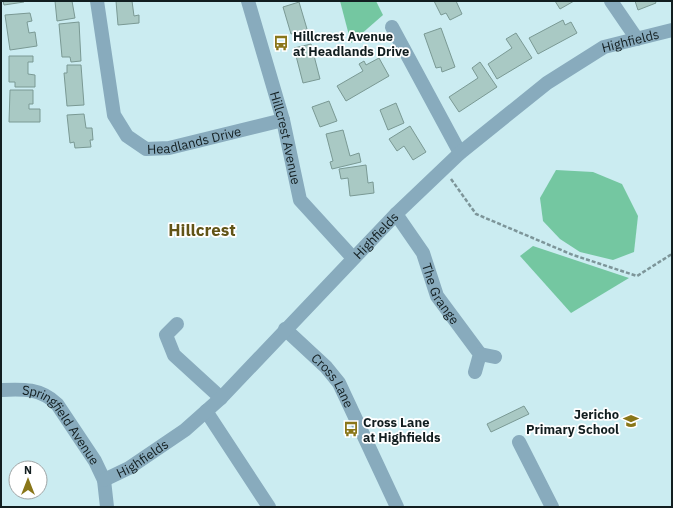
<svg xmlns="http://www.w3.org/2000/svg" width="673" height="508" font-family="'IBM Plex Sans',sans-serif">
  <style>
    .green { fill: #74c7a1 }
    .building { fill: #a9c9c4; stroke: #7a9994 }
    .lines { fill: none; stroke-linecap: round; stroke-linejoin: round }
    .path { stroke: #7d9599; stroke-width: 2.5; stroke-dasharray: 4 2; stroke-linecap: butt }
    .minor { stroke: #88abbd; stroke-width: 14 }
    .labels { text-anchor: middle; stroke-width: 3.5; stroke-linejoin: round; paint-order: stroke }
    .poi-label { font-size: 13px; font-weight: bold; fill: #121e20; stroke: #fff; text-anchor: start }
    .street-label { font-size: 13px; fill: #121e20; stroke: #fff }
    .district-label { font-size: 17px; font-weight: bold; fill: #615417; stroke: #fff }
  </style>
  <rect width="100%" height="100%" fill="#cbecf1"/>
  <g class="green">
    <polygon points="340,1 376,1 383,15 351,43"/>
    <polygon points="556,170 593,172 622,184 638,216 634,252 613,260 580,252 560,239 543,221 540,198"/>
    <polygon points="533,246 629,278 571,313 520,256"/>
  </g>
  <g class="building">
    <polygon points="3,1 24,1 24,2 4,5"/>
    <polygon points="55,1 72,1 75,18 57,21"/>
    <polygon points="116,1 132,1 134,16 139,15 139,23 118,25"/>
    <polygon points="434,1 456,1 462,14 450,20 446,13 441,15"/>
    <polygon points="555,1 574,1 560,9"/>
    <polygon points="635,1 655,1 656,3 638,10"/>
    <polygon points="299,2 307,29 291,34 283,7"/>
    <polygon points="30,13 32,21 27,22 29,33 35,32 37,46 10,50 5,15"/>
    <polygon points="563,20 565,25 571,22 577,33 538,54 529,38"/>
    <polygon points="79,22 81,61 71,62 70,57 62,57 59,24"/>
    <polygon points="441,28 455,67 442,72 441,67 436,68 424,34"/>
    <polygon points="516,33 532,58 497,79 488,64 512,48 506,39"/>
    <polygon points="311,44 320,79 303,83 294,48"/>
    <polygon points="9,56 33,56 33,62 28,62 28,74 35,75 35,87 15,87 15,82 9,82"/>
    <polygon points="379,58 389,76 346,101 337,86 363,71 359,64 364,61 366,65"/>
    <polygon points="480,62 497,87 459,112 449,97 478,78 472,68"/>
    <polygon points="67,65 81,65 84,105 67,106 64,73 67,73"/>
    <polygon points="10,90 33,90 33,104 29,104 29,109 40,109 40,122 9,122"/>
    <polygon points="329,101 337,121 320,127 312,107"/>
    <polygon points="396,103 404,123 388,130 380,110"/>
    <polygon points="84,114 86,128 92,128 93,140 90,140 91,147 75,148 74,142 70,143 67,115"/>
    <polygon points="410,126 426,152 413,160 404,146 397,151 389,139"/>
    <polygon points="343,130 350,156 359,153 361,162 332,169 330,162 333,161 326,134"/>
    <polygon points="366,165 368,183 373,182 374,193 350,196 348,178 341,179 339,169"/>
    <polygon points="524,406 529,414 491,432 487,424"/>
  </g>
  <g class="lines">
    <polyline class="path" points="451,179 476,214 573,255 637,276 672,254"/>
    <g class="minor">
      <path id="s1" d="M97 1 114 115 127 136 146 149 169 148 283 120"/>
      <path id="s2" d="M248 1 283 120 300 200 353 258"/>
      <polyline points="611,1 637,39"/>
      <polyline points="392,27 460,153"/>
      <path id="s3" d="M396 214 423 253 437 296 480 354 475 372"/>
      <polyline points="177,324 166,335 174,355 221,398"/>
      <path id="s4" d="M285 329 326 367 339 383 397 507"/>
      <polyline points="480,354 495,357"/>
      <path id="s5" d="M1 390C23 389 40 388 57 404L95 461 104 480 107 507"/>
      <polyline points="206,411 269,507"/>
      <polyline points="519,442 552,507"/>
      <path id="s6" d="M104 480 129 468 185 430 221 398 396 214 460 153 547 83 604 47 672 30"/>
    </g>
  </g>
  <defs>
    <g id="bus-bare" transform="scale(1.2)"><path d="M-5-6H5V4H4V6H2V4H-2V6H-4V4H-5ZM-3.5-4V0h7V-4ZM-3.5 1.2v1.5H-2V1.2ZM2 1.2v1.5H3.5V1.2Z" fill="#897619" stroke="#fff" stroke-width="2.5" paint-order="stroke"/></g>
    <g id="school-bare" transform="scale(1.2)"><path d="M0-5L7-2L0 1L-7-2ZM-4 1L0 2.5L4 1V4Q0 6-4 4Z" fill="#897619" stroke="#fff" stroke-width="2.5" paint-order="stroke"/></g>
  </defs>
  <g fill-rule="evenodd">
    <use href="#bus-bare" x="281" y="43"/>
    <use href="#school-bare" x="631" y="421"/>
    <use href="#bus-bare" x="351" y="429"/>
  </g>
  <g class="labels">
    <g class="poi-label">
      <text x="293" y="41">Hillcrest Avenue<tspan x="293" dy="15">at Headlands Drive</tspan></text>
      <text x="619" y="419" text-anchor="end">Jericho<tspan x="619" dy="15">Primary School</tspan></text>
      <text x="363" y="427">Cross Lane<tspan x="363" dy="15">at Highfields</tspan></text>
    </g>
    <g class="street-label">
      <text dy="5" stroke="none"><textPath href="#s6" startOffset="692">Highfields</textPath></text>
      <text dy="5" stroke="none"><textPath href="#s1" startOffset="212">Headlands Drive</textPath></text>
      <text dy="5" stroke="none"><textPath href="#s2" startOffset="142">Hillcrest Avenue</textPath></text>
      <text dy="5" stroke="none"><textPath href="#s6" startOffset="368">Highfields</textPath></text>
      <text dy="5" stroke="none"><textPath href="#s3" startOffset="92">The Grange</textPath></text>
      <text dy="5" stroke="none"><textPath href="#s4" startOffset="71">Cross Lane</textPath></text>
      <text dy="5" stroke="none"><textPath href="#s5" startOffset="76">Springfield Avenue</textPath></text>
      <text dy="5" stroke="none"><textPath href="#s6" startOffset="44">Highfields</textPath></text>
    </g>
    <g class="district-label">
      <text x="202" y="236">Hillcrest</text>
    </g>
  </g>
  <rect width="673" height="508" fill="none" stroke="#121e20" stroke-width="4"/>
  <g transform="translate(28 480)"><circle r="19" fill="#ffffff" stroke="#a0a5a6"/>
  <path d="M0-3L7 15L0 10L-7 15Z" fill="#897619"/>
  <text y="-6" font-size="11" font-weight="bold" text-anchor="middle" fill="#121e20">N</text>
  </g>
</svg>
